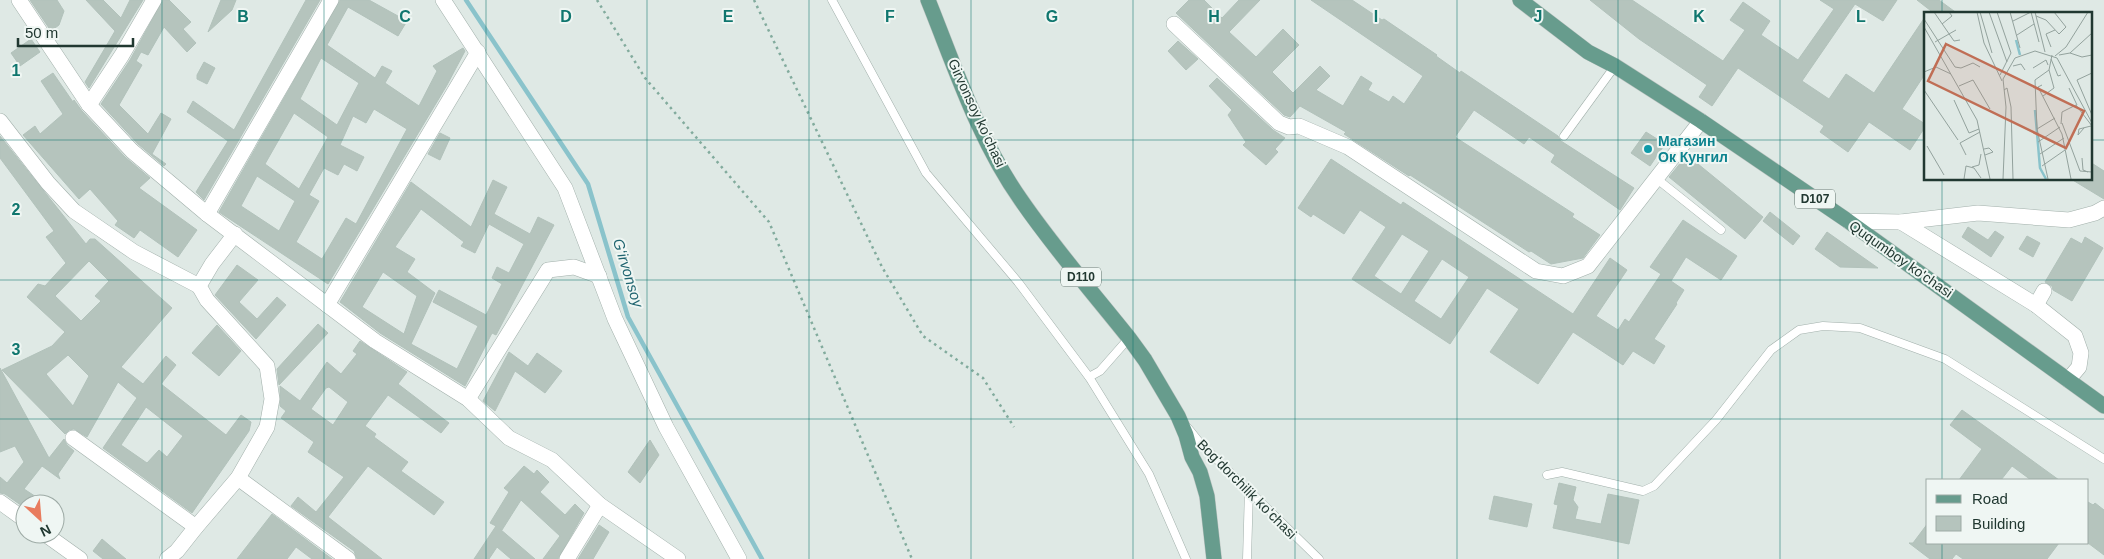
<svg xmlns="http://www.w3.org/2000/svg" width="2104" height="559" font-family="Helvetica,sans-serif">
  <style>
    .lines { fill: none; stroke-linecap: round; stroke-linejoin: round }
    .stream { stroke: #8ac3cb; stroke-width: 4.5 }
    .building { fill: #b5c4bd; stroke: #b2c2bb; fill-rule: evenodd }
    .service-casing { stroke: #a2b0ab; stroke-width: 9 }
    .minor-casing { stroke: #a2b0ab; stroke-width: 16 }
    .primary-casing { stroke: #bcc3c1; stroke-width: 16 }
    .path { stroke: #82ab9d; stroke-width: 2.5; stroke-dasharray: 2.5 4; stroke-linecap: butt }
    .service { stroke: #fff; stroke-width: 8 }
    .minor { stroke: #fff; stroke-width: 15 }
    .primary { stroke: #679c8d; stroke-width: 15 }
    .grid { fill: none; stroke: #0f766e; stroke-width: 1; stroke-opacity: 0.55 }
    .culture-dot { fill: #0f9aa8; stroke: #eff6f3; stroke-width: 2 }
    .labels { text-anchor: middle; stroke-width: 4; stroke-linejoin: round; paint-order: stroke }
    .shield { fill: #eff6f3; stroke: #5f716b; stroke-width: 1 }
    .shield-label { font-size: 12px; font-weight: bold; fill: #213831 }
    .street-label { font-size: 14px; fill: #213831; stroke: #eff6f3 }
    .culture-label { font-size: 14px; font-weight: bold; fill: #0d838f; stroke: #eff6f3; text-anchor: start }
    .water-label { font-size: 15px; font-style: italic; fill: #206570; stroke: #eff6f3 }
    .inset-river { fill: none; stroke: #8ac3cb; stroke-width: 2.5 }
    .inset-road { fill: none; stroke: #93a29d; stroke-width: 1 }
    .view { fill: #c06e55; fill-opacity: 0.15; stroke: #c06e55; stroke-width: 2.5 }
    .inset-edge { fill: none; stroke: #213831; stroke-width: 2.5 }
    .grid-label { font-size: 16px; text-anchor: middle; font-weight: bold; fill: #0f766e; stroke: #eff6f3; stroke-width: 4; stroke-linejoin: round; paint-order: stroke }
  </style>
  <rect width="100%" height="100%" fill="#dfe9e5"/>
  <g class="lines">
    <polyline class="stream" points="466,0 588,184 628,317 762,559"/>
  </g>
  <g class="building">
    <polygon points="30,0 57,0 64,11 59,25 51,31"/>
    <polygon points="86,0 103,0 121,18 130,0 143,0 89,88 85,82 115,31"/>
    <polygon points="163,0 169,0 191,22 183,29 196,43 187,52 164,27 148,55 141,52 136,61 142,65 119,105 148,134 161,113 171,119 152,154 166,164 164,166 138,144 101,104 130,60"/>
    <polygon points="221,0 236,0 232,10 208,32"/>
    <polygon points="306,0 320,0 204,200 196,192 228,141 187,112 193,101 234,130"/>
    <path d="M340 0H369L407 21 398 36 348 7 327 45 375 78 382 66 392 71 385 83 419 106 437 71 433 66 463 48 465 51 447 85 328 284 219 212ZM321 58 359 83 337 125 300 99ZM374 109 407 129 356 224 346 218 322 259 296 242 319 201 309 195 324 168 338 175 344 164 357 171 364 157 340 145 353 116 366 123ZM294 113 328 137 299 189 265 164ZM257 176 295 201 279 231 241 206Z"/>
    <polygon points="1189,0 1204,0 1222,18 1239,0 1260,0 1229,32 1256,57 1283,29 1299,45 1272,72 1293,93 1320,66 1330,76 1316,90 1343,106 1361,76 1372,83 1368,90 1389,102 1393,96 1404,104 1423,76 1311,0 1352,0 1382,20 1384,19 1437,55 1436,56 1460,73 1461,71 1558,136 1561,141 1634,188 1620,210 1551,162 1555,155 1529,137 1524,144 1474,110 1455,137 1574,214 1572,217 1600,235 1583,258 1551,264 1531,251 1529,252 1410,175 1409,176 1344,134 1346,132 1300,106 1290,117 1284,115 1176,13"/>
    <polygon points="1590,0 1632,0 1723,61 1745,30 1730,20 1743,2 1770,21 1761,35 1798,60 1834,9 1820,0 1897,0 1883,21 1855,4 1802,81 1829,99 1846,74 1874,93 1925,17 1925,74 1902,109 1925,124 1925,127 1910,150 1869,122 1848,152 1820,132 1824,126 1738,68 1712,106 1699,97 1707,85 1639,39"/>
    <polygon points="1917,0 1939,0 1958,14 1935,14"/>
    <polygon points="31,39 40,52 20,66 11,53"/>
    <polygon points="1178,41 1198,59 1186,70 1168,51"/>
    <polygon points="204,62 215,68 207,84 197,79 197,75"/>
    <polygon points="53,73 73,102 74,100 82,111 125,157 150,178 139,188 197,230 178,257 140,230 134,238 115,225 118,221 90,189 79,199 23,135 35,126 40,134 63,114 41,81"/>
    <polygon points="1217,78 1273,130 1285,138 1275,149 1278,152 1266,165 1243,145 1246,142 1228,115 1232,110 1209,86"/>
    <polygon points="1646,132 1665,144 1650,166 1631,153"/>
    <polygon points="440,133 450,138 440,160 428,154"/>
    <path d="M0 136 86 244 90 239H95L172 308 121 367 143 384 166 356 176 365 161 384 226 435 241 415 251 422 249 431 192 513 103 448 137 398 118 382 87 437 74 429 69 430 65 434 2 370 52 346 65 332 27 297 38 284 45 286 66 263 46 237 54 231 0 158ZM89 261 109 281 95 296 101 301 81 321 55 296ZM68 355 89 376 73 406 46 374ZM146 407 183 436 167 457 159 450 147 463 121 445Z"/>
    <polygon points="1687,155 1763,217 1745,239 1669,177"/>
    <path d="M1331 159 1401 205 1403 202 1573 314 1610 258 1627 270 1596 316 1618 330 1625 319 1629 322 1661 274 1650 267 1683 220 1737 256 1721 280 1686 257 1671 281 1684 290 1676 303 1677 304 1654 339 1665 346 1654 364 1633 351 1623 365 1573 332 1538 384 1490 352 1519 309 1487 288 1450 344 1352 279 1386 227 1360 210 1344 234 1313 214 1311 217 1298 208ZM1402 234 1429 251 1401 294 1374 276ZM1442 259 1469 277 1441 319 1414 301Z"/>
    <polygon points="2090,162 2104,171 2104,199 2071,179 2090,179"/>
    <path d="M493 180 507 187 494 214 530 234 538 217 554 225 496 335 492 333 465 386 380 333 340 302 411 182 471 227ZM421 209 464 242 461 246 475 253 489 224 524 244 509 273 497 267 492 278 502 284 486 315 439 290 433 302 478 326 457 369 411 344 435 293 407 272 415 259 395 247ZM383 272 417 296 404 334 362 307Z"/>
    <polygon points="1770,212 1800,236 1793,245 1763,221"/>
    <polygon points="1968,227 1988,240 1995,231 2004,237 1991,257 1962,237"/>
    <polygon points="1827,232 1878,268 1840,267 1815,249"/>
    <polygon points="2027,236 2040,243 2033,257 2019,249"/>
    <polygon points="2085,237 2103,248 2072,301 2053,290 2052,286 2045,282 2071,238 2082,244"/>
    <polygon points="237,265 258,280 239,302 257,319 277,297 286,305 256,339 215,295"/>
    <polygon points="318,324 328,333 279,385 277,369"/>
    <polygon points="217,325 241,351 219,376 192,353"/>
    <path d="M360 341 407 372 398 384 449 423 441 433 388 395 365 426 376 434 374 437 408 462 401 471 444 502 434 515 368 466 328 517 382 559H357L354 551 291 506 298 497 316 512 344 477 308 452 314 442 281 418 286 411 280 406V386L300 401 327 362 341 374 357 354 353 351ZM329 387 348 402 333 425 311 409 326 388Z"/>
    <polygon points="509,352 528,366 537,353 562,371 545,393 515,371 495,411 483,401"/>
    <polygon points="0,368 49,458 64,439 67,445 74,451 58,474 60,479 42,466 24,489 47,504 25,504 25,508 5,494 0,493 0,477 7,483 24,462 15,446 0,452"/>
    <polygon points="1962,410 2008,443 2059,480 2031,480 2012,466 2001,480 1959,480 1982,449 1950,425"/>
    <polygon points="650,440 659,455 640,483 628,472"/>
    <polygon points="524,466 534,474 537,470 549,482 540,492 565,515 575,504 584,513 558,559 543,559 560,536 521,500 502,530 500,529 535,559 511,559 497,547 489,559 474,559 496,526 490,523 509,492 504,488"/>
    <polygon points="1559,483 1576,487 1573,500 1578,507 1575,519 1601,524 1608,494 1639,500 1629,544 1553,528 1558,505 1554,504"/>
    <polygon points="1494,496 1532,504 1527,527 1489,519"/>
    <polygon points="2088,502 2093,505 2095,503 2104,510 2104,555 2088,543"/>
    <polygon points="272,514 332,559 312,559 296,547 287,559 237,559"/>
    <polygon points="1928,523 1928,543 2059,543 2047,559 1963,559 1956,554 1952,559 1930,559 1909,543 1913,543"/>
    <polygon points="599,525 609,532 593,559 578,559"/>
    <polygon points="102,539 109,545 126,559 103,559 93,551"/>
  </g>
  <g class="lines">
    <g class="service-casing">
      <g id="service">
        <polyline points="832,0 926,173 1018,282 1089,377 1100,371 1129,338"/>
        <polyline points="1564,136 1615,66"/>
        <polyline points="1657,179 1721,230"/>
        <polyline points="1089,377 1149,474 1186,559"/>
        <polyline points="1188,428 1200,443 1319,559"/>
        <polyline points="1547,475 1562,472 1643,491 1654,486 1716,420 1771,350 1799,330 1823,326 1860,328 1945,359 2104,459"/>
        <polyline points="1247,559 1249,489"/>
      </g>
    </g>
    <g class="minor-casing">
      <g id="minor">
        <polyline points="19,0 89,105 132,151 207,214 375,341 468,399 509,438 552,460 600,505 678,559"/>
        <polyline points="443,0 565,188 615,319 666,427 739,559"/>
        <polyline points="1174,24 1279,123 1289,127 1299,126 1348,147 1536,271 1563,276 1588,266 1701,121"/>
        <polyline points="89,105 122,55 154,0"/>
        <polyline points="0,121 48,183 74,211 134,252 199,286"/>
        <polyline points="207,214 331,0"/>
        <polyline points="1848,221 1901,222 1978,213 2069,220 2095,213 2104,208"/>
        <polyline points="1901,222 2036,305 2075,336 2081,353 2079,367 2068,380"/>
        <polyline points="327,305 478,52"/>
        <polyline points="2036,305 2044,291"/>
        <polyline points="468,399 548,270 574,267 599,276"/>
        <polyline points="73,438 196,527"/>
        <polyline points="238,478 348,559"/>
        <polyline points="0,502 25,520"/>
        <polyline points="45,534 80,559"/>
        <polyline points="167,559 177,551 196,527 238,478 267,427 272,399 267,366 207,300 199,286 212,264 235,234"/>
        <polyline points="567,559 600,505"/>
      </g>
    </g>
    <g class="primary-casing">
      <g id="primary">
        <path d="M928 0C955 67 979 141 1021 200 1054 248 1093 293 1129 338L1145 360 1178 416 1186 435 1192 457 1200 472 1207 496 1214 559"/>
        <polyline points="1520,0 1588,52 1615,66 1701,121 1848,221 2104,406"/>
      </g>
    </g>
    <g class="path">
      <polyline points="597,0 645,78 769,222 912,559"/>
      <polyline points="754,0 882,267 923,336 983,378 1014,427"/>
    </g>
    <use href="#service" class="service"/>
    <use href="#minor" class="minor"/>
    <use href="#primary" class="primary"/>
  </g>
  <path class="grid" d="M162 0V559M324 0V559M486 0V559M647 0V559M809 0V559M971 0V559M1133 0V559M1295 0V559M1457 0V559M1618 0V559M1780 0V559M1942 0V14M0 140H1925M2090 140H2104M1942 179V480M0 280H2104M0 419H2104M1942 543V559"/>
  <circle class="culture-dot" cx="1648" cy="149" r="5"/>
  <g class="labels">
    <g class="shield">
      <rect x="1795" y="189.5" width="40" height="19" rx="4"/>
      <rect x="1061" y="267.5" width="40" height="19" rx="4"/>
    </g>
    <g class="shield-label">
      <text x="1815" y="203">D107</text>
      <text x="1081" y="281">D110</text>
    </g>
    <g class="street-label">
      <text transform="translate(977 113) rotate(65)" y="5">Girvonsoy koʻchasi</text>
      <text transform="translate(1901 259) rotate(35)" y="5">Ququmboy ko'chasi</text>
      <text transform="translate(1247 489) rotate(45)" y="5">Bogʻdorchilik koʻchasi</text>
    </g>
    <g class="culture-label">
      <text x="1658" y="146">Магазин<tspan x="1658" dy="16">Ок Кунгил</tspan></text>
    </g>
    <g class="water-label">
      <text transform="translate(628 273) rotate(73)" y="5">G‘irvonsoy</text>
    </g>
  </g>
  <g transform="translate(1924 12)">
    <rect width="168" height="168" fill="#dfe9e5"/>
    <path class="inset-river" d="M92 28 96 43M111 98 116 156 122 167"/>
    <path class="inset-road" d="M10 0 30 29 36 28M53 0 60 31 78 69M56 0 68 41M65 0 83 50M73 0 87 41 76 63M86 0 96 36M107 0 115 30M111 0 121 40M112 4 122 8 135 22 142 15 130 0M0 7 31 55 37 56 49 51 56 55M89 9 107 0M18 12 28 4 25 0M0 15 53 108 66 167M93 23 110 12M11 30 32 18M127 35 122 22 131 18M146 41 158 45 168 43M135 43 146 41 168 21M131 44 142 35 164 0M127 47 134 64 137 63M89 54 97 52 101 58M109 56 122 48 124 53M0 60 12 55 27 62M168 61 153 68 168 103M118 73 114 75 138 122 147 167M35 74 49 68 66 97M145 76 153 93M0 78 34 128M80 78 83 76 87 95 89 167M119 84 130 76 125 58M30 88 45 121 55 117M138 111 156 159 168 160M137 112 138 100 152 93 168 114M160 116 154 123 155 117 167 114M113 117 131 106M114 130 136 115M3 134 20 163M60 137 65 136 69 140 61 143M116 142 140 126M42 143 36 131 56 120M158 146 159 158 164 160M118 154 141 138M48 155 55 153 57 142M40 167 42 154 50 156 57 166M79 167 82 95 79 67 91 46 111 39 133 46 168 111M124 167 113 117 111 68 125 58 128 43"/>
    <path class="view" d="M22 32 160 99 142 136 4 69Z"/>
    <rect width="168" height="168" class="inset-edge"/>
  </g>
  <g class="grid-label">
    <text x="243" y="22">B</text>
    <text x="405" y="22">C</text>
    <text x="566" y="22">D</text>
    <text x="728" y="22">E</text>
    <text x="890" y="22">F</text>
    <text x="1052" y="22">G</text>
    <text x="1214" y="22">H</text>
    <text x="1376" y="22">I</text>
    <text x="1538" y="22">J</text>
    <text x="1699" y="22">K</text>
    <text x="1861" y="22">L</text>
    <text x="16" y="76">1</text>
    <text x="16" y="215">2</text>
    <text x="16" y="355">3</text>
  </g>
  <rect x="1926" y="479" width="162" height="65" fill="#eff6f3" stroke="#9daaa5"/>
  <rect x="1936" y="495" width="25" height="8" fill="#679c8d" stroke="#9daaa5"/>
  <text x="1972" y="504" font-size="15" fill="#213831">Road</text>
  <rect x="1936" y="516" width="25" height="15" fill="#b5c4bd" stroke="#9daaa5"/>
  <text x="1972" y="529" font-size="15" fill="#213831">Building</text>
  <g transform="translate(40 519) rotate(154)"><circle r="24" fill="#eff6f3" stroke="#9daaa5"/>
  <path d="M0-4L9 19L0 12L-9 19Z" fill="#e87c5e"/>
  <text y="-8" font-size="14" font-weight="bold" text-anchor="middle" fill="#213831">N</text>
  </g>
  <path d="M18 38v8h115v-8" fill="none" stroke="#213831" stroke-width="2.5"/>
  <text x="25" y="38" font-size="15" fill="#213831" stroke="#eff6f3" stroke-width="4" paint-order="stroke">50 m</text>
</svg>
